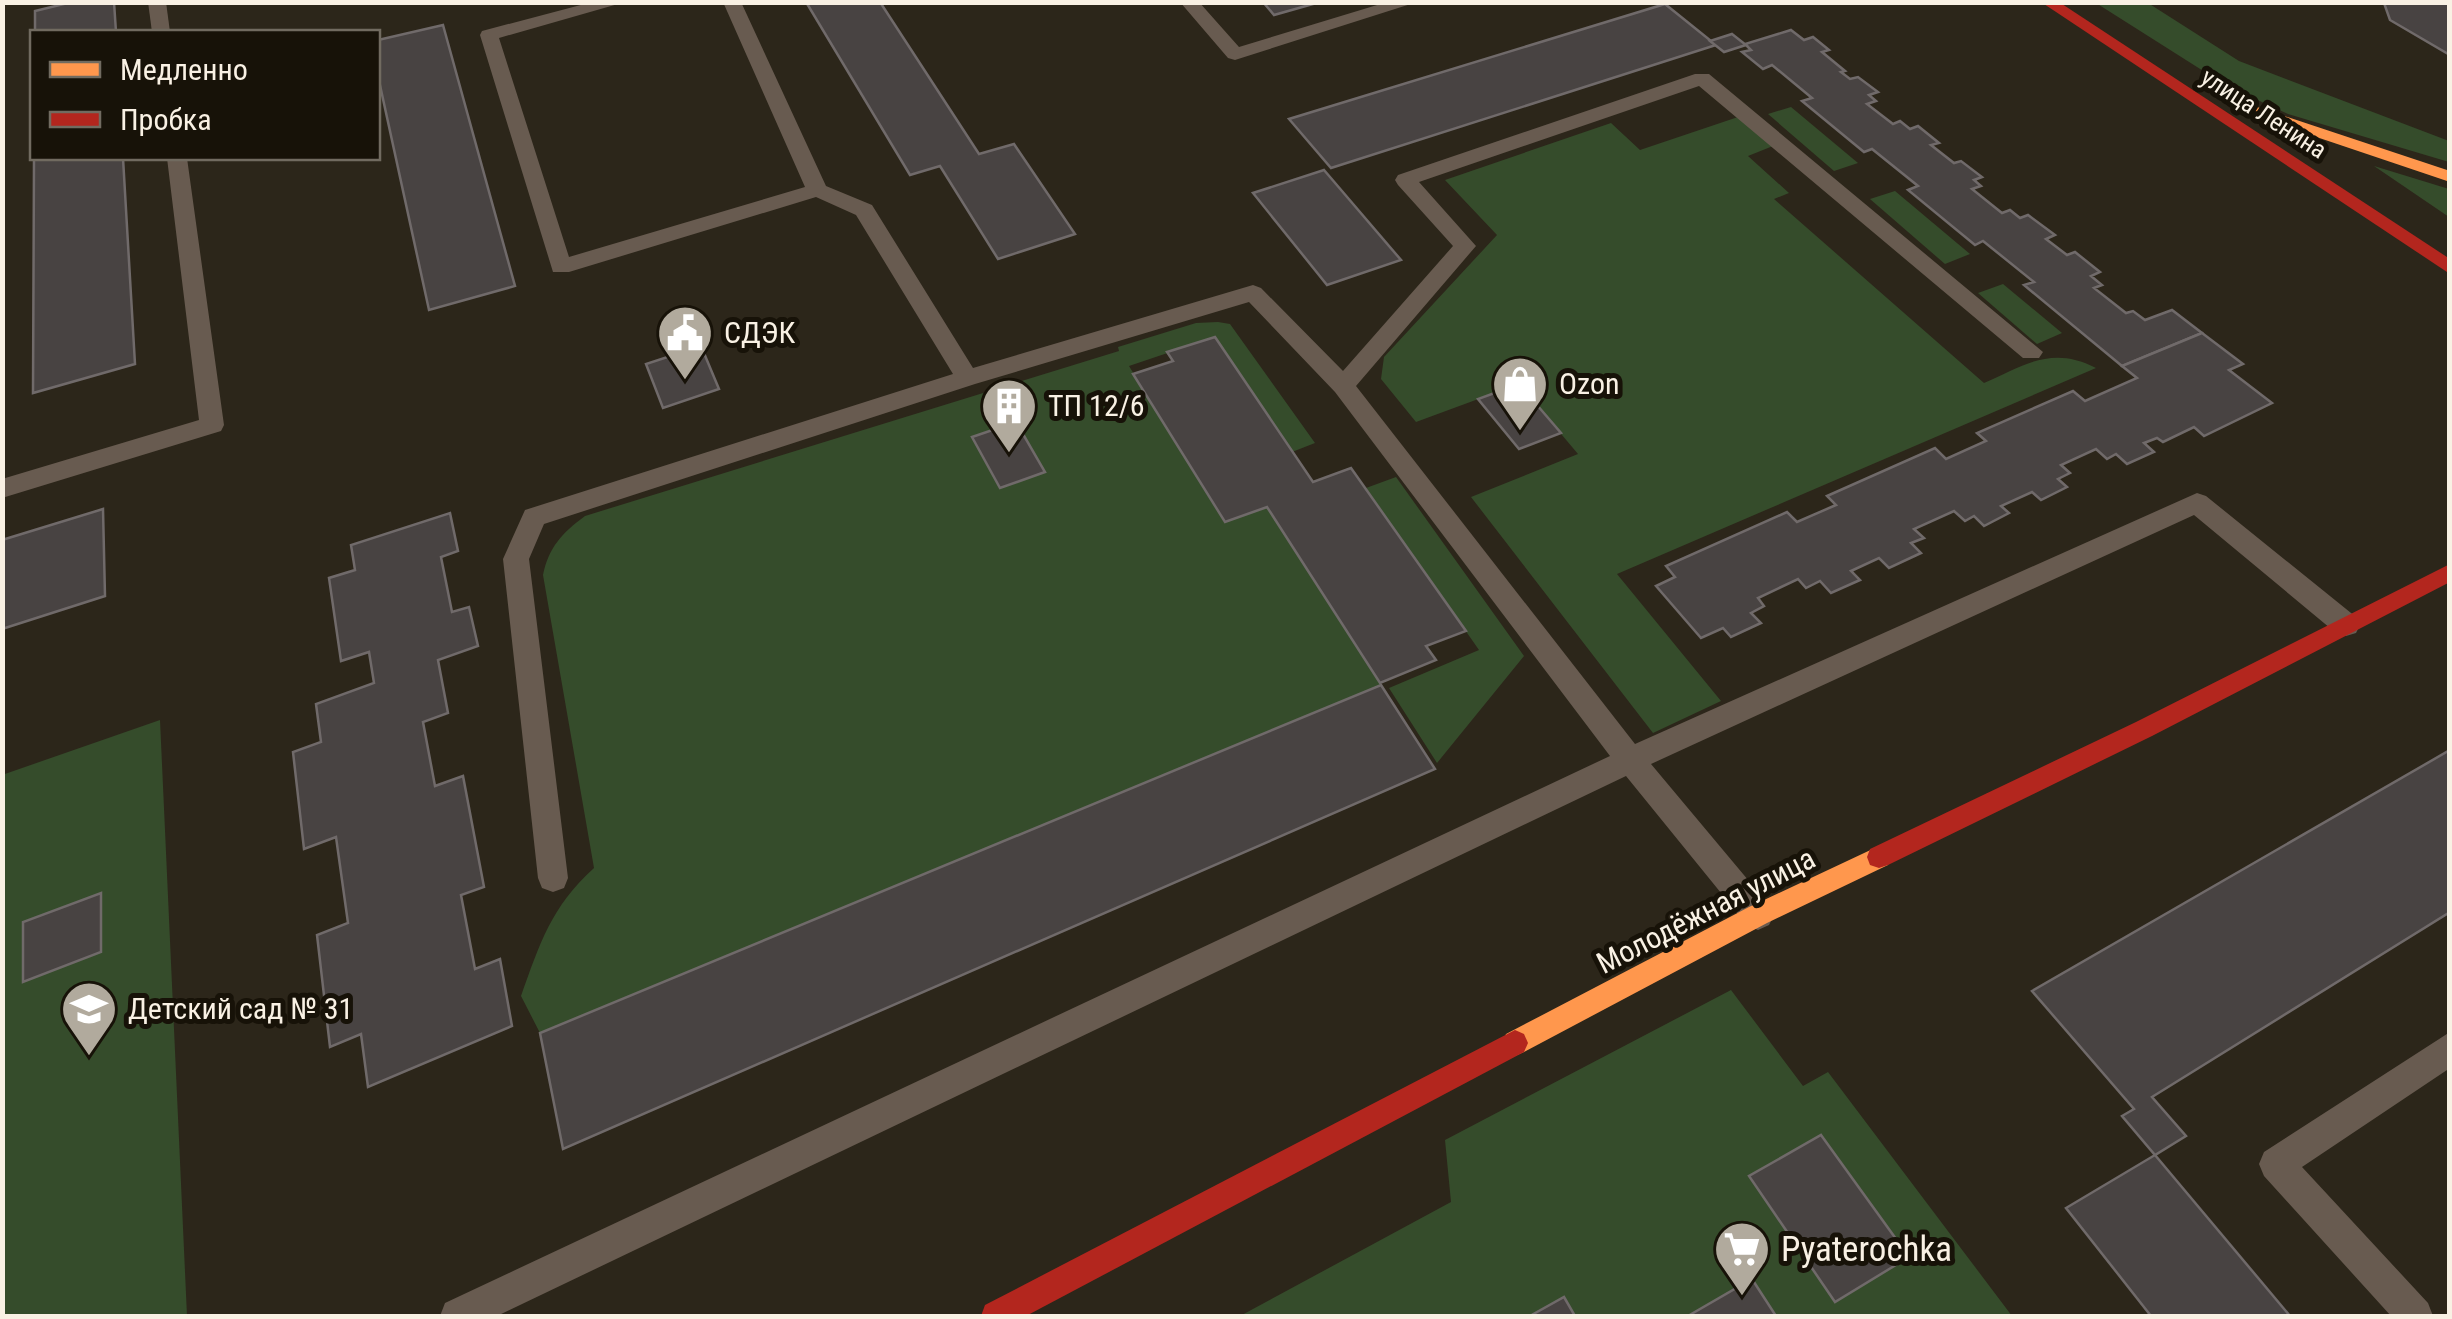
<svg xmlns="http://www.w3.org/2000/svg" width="2452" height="1319" font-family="'Roboto Condensed',sans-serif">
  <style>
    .green { fill: #354c2b }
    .building { fill: #484342; stroke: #706a6a; stroke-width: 2.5 }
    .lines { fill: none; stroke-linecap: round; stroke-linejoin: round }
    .lane { fill: #685b50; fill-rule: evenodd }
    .slow { fill: #ff974d; fill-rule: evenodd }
    .jam { fill: #b3261e; fill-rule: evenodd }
    .labels { text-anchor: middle; stroke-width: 10; stroke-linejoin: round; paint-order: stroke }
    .far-street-label { font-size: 25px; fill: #f9f1e4; stroke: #171208 }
    .poi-label { font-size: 30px; fill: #f9f1e4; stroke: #171208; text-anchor: start }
    .street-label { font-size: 30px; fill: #f9f1e4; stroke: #171208 }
    .near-poi-label { font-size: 35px; fill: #f9f1e4; stroke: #171208; text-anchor: start }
  </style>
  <rect width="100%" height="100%" fill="#2c261a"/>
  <g class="green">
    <polygon points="2096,3 2148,3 2239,61 2449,141 2449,162 2288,114 2227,86"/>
    <polygon points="1791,107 1858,163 1834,171 1768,114"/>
    <path d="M1738 117 1773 146 1748 156 1789 193 1774 199 1984 383C2025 365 2052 345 2096 368L1617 574 1721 701 1653 733 1471 497 1578 454 1519 384 1416 422 1381 379 1384 357 1497 235 1445 180 1611 123 1640 150Z"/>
    <polygon points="2374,166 2449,189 2449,217"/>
    <polygon points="1895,191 1970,254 1945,264 1870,199"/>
    <polygon points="2003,284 2062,333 2037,344 1978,293"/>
    <path d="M1218 322 1230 324 1315 443 1292 452 1215 337 1129 366 1224 522 1267 507 1381 685 540 1033 521 996C540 943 551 907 594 868L543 575C549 547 562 533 585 516L1119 351 1118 347 1196 323Z"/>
    <polygon points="1396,477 1524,656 1437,763 1389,688 1479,650 1366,488"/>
    <polygon points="160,720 187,1316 3,1316 2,775"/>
    <polygon points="1731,990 1803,1086 1828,1072 2012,1316 1240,1316 1451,1202 1445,1140"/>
  </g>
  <g class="building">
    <polygon points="72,2 114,2 116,32 35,32 35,11"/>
    <polygon points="806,2 880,2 979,154 1014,144 1075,234 998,259 940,166 910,175"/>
    <polygon points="1263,2 1320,2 1274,15"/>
    <polygon points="2450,2 2450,55 2390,20 2384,3"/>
    <polygon points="1665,4 1716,45 1331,168 1289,119"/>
    <polygon points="443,25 515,286 429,310 378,76 378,40"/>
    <polygon points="1791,30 1804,40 1813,37 1829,50 1822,52 1845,71 1841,72 1850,79 1858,77 1878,92 1869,95 1876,101 1867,104 1893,124 1900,121 1910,129 1918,126 1939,143 1931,145 1954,163 1961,161 1982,177 1974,180 1981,186 1972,189 2002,213 2010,210 2020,218 2028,215 2055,235 2046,239 2067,255 2075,252 2100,272 2091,276 2102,285 2094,288 2126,313 2133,311 2145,320 2172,310 2202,333 2122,366 2024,285 2034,282 1983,241 1975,245 1908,190 1918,186 1872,149 1864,152 1802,101 1812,98 1772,65 1763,69 1742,52 1751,50 1745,44"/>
    <polygon points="1732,34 1746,45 1724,52 1710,41"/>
    <polygon points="34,158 123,158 135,364 33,393"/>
    <polygon points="1324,170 1401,260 1327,285 1253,193"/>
    <polygon points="2202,333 2243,364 2229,370 2272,403 2204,436 2194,427 2163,442 2157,438 2144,443 2154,452 2127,464 2116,454 2107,459 2096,449 2061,465 2070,473 2058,479 2067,487 2041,500 2032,492 2001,506 2009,513 1984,526 1974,516 1965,521 1954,511 1914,529 1924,538 1911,543 1921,553 1889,568 1879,558 1851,571 1860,580 1831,593 1820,581 1806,588 1798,579 1758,598 1764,606 1751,613 1761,623 1731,637 1723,628 1701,638 1656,586 1675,577 1666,566 1787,512 1797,522 1836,505 1827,496 1935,448 1946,459 1986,441 1977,433 2073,391 2085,401 2137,378 2122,366"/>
    <polygon points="1215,337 1313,482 1351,468 1466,631 1426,646 1436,660 1380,683 1267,507 1225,522 1133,374 1173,361 1167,352"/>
    <polygon points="701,346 719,389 663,408 646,364"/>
    <polygon points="1519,384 1561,433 1519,449 1478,399"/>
    <polygon points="1016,422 1045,472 1000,488 972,437"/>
    <polygon points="103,509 105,596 2,629 2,540"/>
    <polygon points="450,513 458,551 441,557 452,612 469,607 478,646 438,660 448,713 423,722 435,786 463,776 484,887 461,895 475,969 500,959 512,1026 368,1087 361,1034 330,1047 317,935 348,923 336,837 304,849 293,752 321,742 316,704 374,683 369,652 341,661 329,578 355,570 351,545"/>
    <polygon points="1381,685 1435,769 563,1149 540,1033"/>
    <polygon points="2450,750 2450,912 2152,1097 2186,1136 2155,1155 2122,1116 2134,1109 2032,991"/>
    <polygon points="101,893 101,952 23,982 23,922"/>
    <polygon points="1821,1135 1909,1257 1835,1302 1749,1176"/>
    <polygon points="2155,1155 2290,1316 2151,1316 2066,1208"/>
    <polygon points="1752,1279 1776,1316 1688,1316"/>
    <polygon points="1564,1297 1575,1316 1530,1316"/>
  </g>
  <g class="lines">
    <g class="lane">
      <polygon points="148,2 166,2 170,32 152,32"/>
      <polygon points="592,2 625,2 499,38 569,257 805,187 723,2 741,2 826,186 872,205 973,368 1253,285 1261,288 1343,371 1453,246 1398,185 1395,180 1398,175 1695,74 1709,74 2043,352 2039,358 2023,358 1699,86 1419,182 1476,246 1356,386 1635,744 2197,493 2206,496 2356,617 2360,625 2356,633 2346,636 2336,633 2194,515 1651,764 1769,905 1774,915 1769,925 1758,930 1747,925 1626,776 497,1316 440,1316 445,1303 1610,756 1335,392 1249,302 975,384 544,524 529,559 568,878 564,888 553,892 542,888 538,878 503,559 525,510 953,374 856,215 816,197 569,272 553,272 480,35 482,31"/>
      <polygon points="1180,2 1199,2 1239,47 1387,2 1417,2 1235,60 1228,58"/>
      <polygon points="167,158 187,158 224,425 221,431 2,498 2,479 199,420"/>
      <polygon points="2450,1032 2450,1068 2302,1167 2428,1303 2433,1316 2391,1316 2264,1176 2259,1164 2264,1152"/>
    </g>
    <g class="slow">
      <polygon points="2239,101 2450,171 2450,182 2233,109 2231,106"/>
      <polygon points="1879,846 1888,849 1891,857 1888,865 1767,923 1524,1052 1515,1056 1506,1052 1502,1043 1506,1034 1749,907"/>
    </g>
    <g class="jam">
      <polygon points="2041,2 2059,2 2450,259 2450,274"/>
      <polygon points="2450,564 2450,582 2152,736 1888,865 1879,868 1870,865 1867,857 1870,849 2136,722"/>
      <polygon points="1515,1030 1524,1034 1528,1043 1524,1052 1026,1316 981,1316 985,1305"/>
    </g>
  </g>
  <defs>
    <g id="civic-pin" transform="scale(2.875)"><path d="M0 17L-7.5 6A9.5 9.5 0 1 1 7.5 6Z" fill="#b1aa9d" stroke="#171208"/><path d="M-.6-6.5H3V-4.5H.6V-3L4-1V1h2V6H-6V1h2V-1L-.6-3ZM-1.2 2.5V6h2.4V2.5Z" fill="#fff"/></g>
    <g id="shop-pin" transform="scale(2.875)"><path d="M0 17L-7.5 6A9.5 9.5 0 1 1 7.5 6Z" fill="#b1aa9d" stroke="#171208"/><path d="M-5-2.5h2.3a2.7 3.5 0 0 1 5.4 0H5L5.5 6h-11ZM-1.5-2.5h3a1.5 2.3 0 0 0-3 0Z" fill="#fff"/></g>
    <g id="building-pin" transform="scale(2.875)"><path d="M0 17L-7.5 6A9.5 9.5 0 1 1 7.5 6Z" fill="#b1aa9d" stroke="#171208"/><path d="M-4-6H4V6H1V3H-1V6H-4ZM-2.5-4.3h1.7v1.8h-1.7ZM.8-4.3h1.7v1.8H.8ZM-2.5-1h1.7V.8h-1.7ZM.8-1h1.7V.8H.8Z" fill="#fff"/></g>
    <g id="school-pin" transform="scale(2.875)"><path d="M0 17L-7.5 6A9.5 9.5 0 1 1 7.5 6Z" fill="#b1aa9d" stroke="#171208"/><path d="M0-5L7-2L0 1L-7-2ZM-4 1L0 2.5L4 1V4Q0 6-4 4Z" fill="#fff"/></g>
    <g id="supermarket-pin" transform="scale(2.875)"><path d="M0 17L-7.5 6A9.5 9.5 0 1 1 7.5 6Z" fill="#b1aa9d" stroke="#171208"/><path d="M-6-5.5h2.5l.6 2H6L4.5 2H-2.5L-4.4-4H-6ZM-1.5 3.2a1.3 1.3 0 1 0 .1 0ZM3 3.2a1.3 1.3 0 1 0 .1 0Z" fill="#fff"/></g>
  </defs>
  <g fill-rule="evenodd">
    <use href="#civic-pin" x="685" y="333"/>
    <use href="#shop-pin" x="1520" y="384"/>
    <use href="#building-pin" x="1009" y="406"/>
    <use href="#school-pin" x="89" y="1009"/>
    <use href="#supermarket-pin" x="1742" y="1249"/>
  </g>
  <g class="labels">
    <g class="far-street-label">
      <text transform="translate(2264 113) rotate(33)" y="9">улица Ленина</text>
    </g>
    <g class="poi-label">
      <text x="724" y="343">СДЭК</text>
      <text x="1559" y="394">Ozon</text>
      <text x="1048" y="416">ТП 12/6</text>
      <text x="128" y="1019">Детский сад № 31</text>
    </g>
    <g class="street-label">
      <text transform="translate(1706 911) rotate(-27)" y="10">Молодёжная улица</text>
    </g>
    <g class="near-poi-label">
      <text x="1781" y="1261">Pyaterochka</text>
    </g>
  </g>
  <rect width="2452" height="1319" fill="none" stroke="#f9f1e4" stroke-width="10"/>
  <rect x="30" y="30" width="350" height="130" fill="#171208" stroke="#716b60" stroke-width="2.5"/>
  <rect x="50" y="62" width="50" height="15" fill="#ff974d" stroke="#716b60" stroke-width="2.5"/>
  <text x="120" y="80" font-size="30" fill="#f9f1e4">Медленно</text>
  <rect x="50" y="112" width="50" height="15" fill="#b3261e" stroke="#716b60" stroke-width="2.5"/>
  <text x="120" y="130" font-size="30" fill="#f9f1e4">Пробка</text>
</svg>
